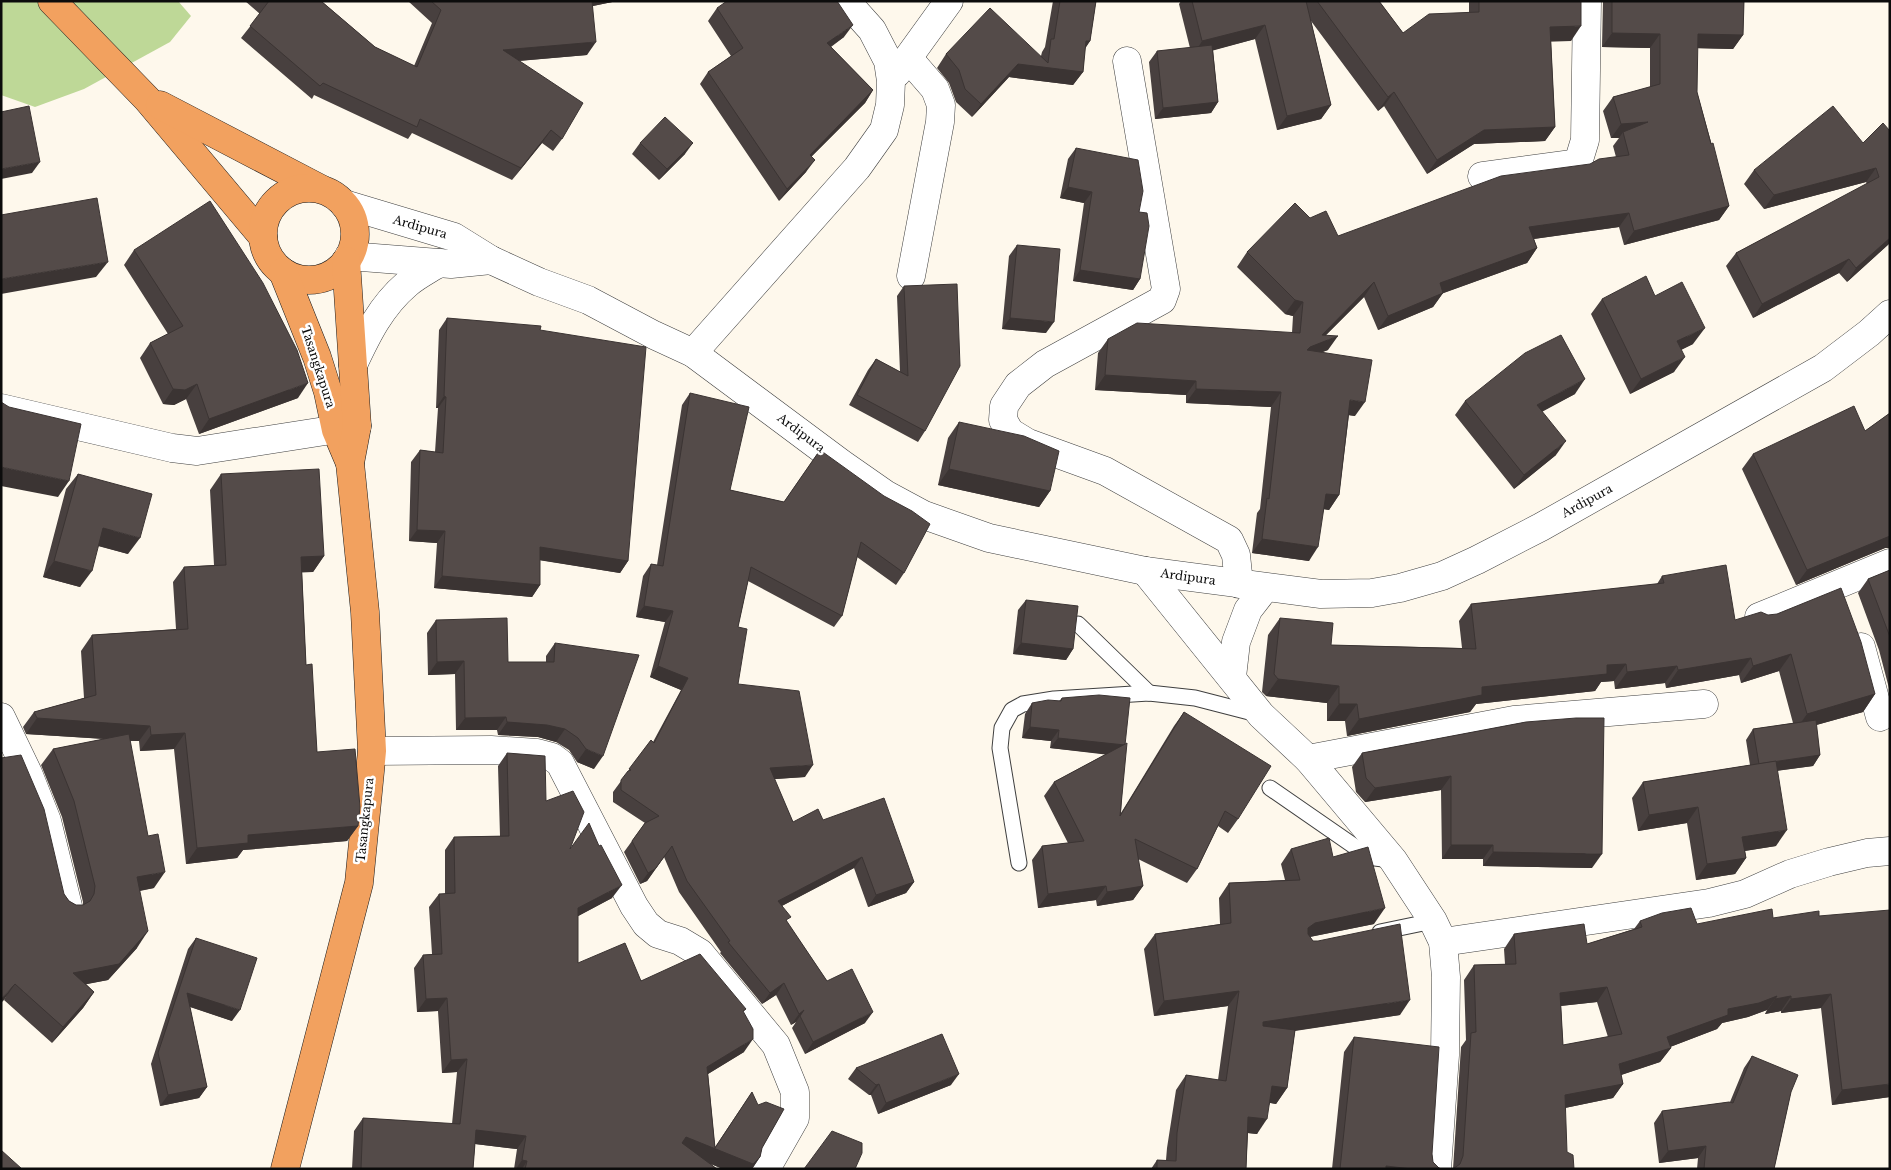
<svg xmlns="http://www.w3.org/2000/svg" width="1891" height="1170" font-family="'Libre Baskerville',serif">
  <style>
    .forest { fill: #bed897 }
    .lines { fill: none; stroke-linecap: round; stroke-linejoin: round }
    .service-casing { stroke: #3f3f3f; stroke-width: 17 }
    .minor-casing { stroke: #3f3f3f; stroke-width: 29 }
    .tertiary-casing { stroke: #3f3f3f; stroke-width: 29 }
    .trunk-casing { stroke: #1d1d1d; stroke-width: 29 }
    .service { stroke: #fff; stroke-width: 15 }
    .minor { stroke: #fff; stroke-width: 28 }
    .tertiary { stroke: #fff; stroke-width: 28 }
    .trunk { stroke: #f2a15f; stroke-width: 28 }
    .wall { fill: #48403f; fill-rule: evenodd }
    .shaded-wall { fill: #3b3433 }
    .building { fill: #544b49; stroke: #3b3433; fill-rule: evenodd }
    .labels { text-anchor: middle; stroke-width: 5; stroke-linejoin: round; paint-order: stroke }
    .street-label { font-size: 12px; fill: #0c0c0c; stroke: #fff }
  </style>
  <rect width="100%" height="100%" fill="#fef8ec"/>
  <polygon class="forest" points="1,1 178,1 191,16 170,42 84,89 35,107 1,95"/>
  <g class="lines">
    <g class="service-casing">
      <g id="service">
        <polyline points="1078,624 1149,693"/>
        <polyline points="1270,788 1364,853 1375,858 1391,860"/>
        <polyline points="1019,863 1000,748 1002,728 1012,710 1023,704 1054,699 1149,693 1195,698 1257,714"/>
        <polyline points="1380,932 1433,921"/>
      </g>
    </g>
    <g class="minor-casing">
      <g id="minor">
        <polyline points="909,59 935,89 941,105 940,122 911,276"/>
        <polyline points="1127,61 1166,289 1162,300 1045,364 1018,385 1004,406 1003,420 1010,432 1028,443 1105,471 1229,540 1236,555 1239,584"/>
        <polyline points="897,73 949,1"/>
        <polyline points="1482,176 1578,163 1585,140 1587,1"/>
        <polyline points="693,353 857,168 884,130 890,105 891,81 888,61 872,30 846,1"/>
        <polyline points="1,408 172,448 197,451 357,426"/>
        <polyline points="1145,571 1261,715 1308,759 1393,860 1433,921 1443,942 1446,977 1445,1055 1437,1169"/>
        <polyline points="1759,617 1890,563"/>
        <polyline points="1861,647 1880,717"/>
        <polyline points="1232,677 1236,642 1248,610 1265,588"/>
        <polyline points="1,717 28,773 47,821 68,906"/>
        <polyline points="372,751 491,750 537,753 552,757 560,763 634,906 646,924 658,934 680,941 700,953 776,1045 795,1092 795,1118 766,1169"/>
        <polyline points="1308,759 1514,720 1704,704"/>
        <polyline points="1443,942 1709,903 1745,894 1790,874 1829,862 1867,853 1890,851"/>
      </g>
    </g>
    <g class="tertiary-casing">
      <g id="tertiary">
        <polyline points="344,204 454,237 491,260 539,282 588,300 654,335 693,353 842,464 885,494 924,515 989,538 1145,571 1321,594 1372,593 1400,588 1442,576 1477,560 1541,527 1823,368 1869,333 1890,314"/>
        <polyline points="349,256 451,264 491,260"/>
        <path d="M353 365C367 335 381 306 407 284 416 276 428 270 439 263"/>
      </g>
    </g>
    <g class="trunk-casing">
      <g id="trunk">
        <polyline points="52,1 147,99 263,237"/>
        <polyline points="160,105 321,189"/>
        <circle cx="309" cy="234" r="46"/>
        <polyline points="283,272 317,357 328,392 336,430 350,463"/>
        <polyline points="285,1169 359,883 372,751 365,612 350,463 357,426 346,261"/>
      </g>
    </g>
    <use href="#service" class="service"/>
    <use href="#minor" class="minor"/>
    <use href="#tertiary" class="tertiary"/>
    <use href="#trunk" class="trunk"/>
  </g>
  <g class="wall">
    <polygon points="245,1 321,1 375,47 414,66 432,23 408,1 617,1 593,6 587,55 519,61 562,139 553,151 542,143 512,180 412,133 408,139 314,95 312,99 241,38 260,14"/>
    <polygon points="1053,1 1096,1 1090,41 1085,48 1083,72 1073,85 1009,77 972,117 956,102 949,83 937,68 946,54 1041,56 1042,52 1045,47"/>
    <polygon points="1181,1 1379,1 1403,33 1469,12 1469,1 1581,1 1571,41 1551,41 1555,127 1545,141 1474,144 1427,174 1384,106 1378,111 1311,21 1331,105 1321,119 1277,130 1255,39 1213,50 1218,102 1211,113 1155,119 1149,62 1157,51 1190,48 1179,4"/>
    <polygon points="1603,1 1744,1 1743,35 1733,49 1697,48 1697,92 1729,206 1719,220 1624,245 1619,227 1534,239 1537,248 1527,263 1443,293 1433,307 1378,330 1364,297 1326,335 1328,350 1322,352 1355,416 1349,415 1339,495 1329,510 1324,509 1309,561 1252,553 1257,513 1260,509 1271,407 1186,403 1186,395 1095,390 1098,353 1108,339 1292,333 1293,316 1285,314 1237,267 1247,252 1310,218 1338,236 1616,157 1613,146 1619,138 1611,138 1603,111 1613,97 1650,87 1650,48 1602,47"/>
    <polygon points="717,8 844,37 831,47 873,90 865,103 811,157 806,172 779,201 700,84 708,72 731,56 708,21"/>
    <polygon points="1883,123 1890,243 1847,282 1839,273 1753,318 1726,266 1736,253 1867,184 1866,182 1764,209 1744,184 1754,170 1863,143"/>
    <polygon points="640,143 685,154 659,180 632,154"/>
    <polygon points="1076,148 1139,212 1140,279 1133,290 1073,281 1084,203 1060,198 1068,159"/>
    <polygon points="1017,245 1046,333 1002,329 1009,256"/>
    <polygon points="134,250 298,398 199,434 186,399 174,405 163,404 140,358 150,343 168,334 124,265"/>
    <polygon points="904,286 925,431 918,442 849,405 868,370 876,359 900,372 897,296"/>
    <polygon points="1655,296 1693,344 1681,350 1674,372 1630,394 1591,314 1602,299"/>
    <polygon points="447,318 540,330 628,561 620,573 540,560 540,585 532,597 434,588 437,543 409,541 411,462 420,450 435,452 438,408 436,408 439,330"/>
    <polygon points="690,393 730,490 784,502 820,450 904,573 896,585 857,557 842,616 834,627 748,581 738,627 738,684 805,777 774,779 793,822 823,820 914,882 906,893 868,907 854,868 782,906 787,922 827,981 865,1023 805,1054 792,1028 796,1022 791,1025 776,995 762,1004 720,953 721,952 679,892 664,857 647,881 640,884 624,852 645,823 613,802 613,792 651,740 653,742 681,690 650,677 665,622 636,617 643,576 651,564 657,565 682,405"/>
    <polygon points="1575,394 1542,411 1556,455 1514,489 1455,415 1465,401"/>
    <polygon points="1890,413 1890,548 1885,548 1796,585 1742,469 1753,454 1865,431"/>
    <polygon points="959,422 1050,491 1039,507 938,485 948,438"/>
    <polygon points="78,474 128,554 98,546 80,587 43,577 66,489"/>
    <polygon points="221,474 324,556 313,572 302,572 306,665 317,752 358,826 347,841 243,850 237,858 186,864 174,749 140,751 139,741 130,741 154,888 140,891 137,948 108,980 86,984 94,992 83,1008 52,1043 4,1000 64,894 69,901 76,905 83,905 83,902 62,817 41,765 53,749 104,739 26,734 23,727 34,712 84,698 81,651 92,635 176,629 173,582 184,567 214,565 210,490"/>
    <polygon points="1890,570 1890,692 1879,650 1858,593 1868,579"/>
    <polygon points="1662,576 1735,620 1875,694 1863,712 1816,725 1820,755 1813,766 1777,771 1776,846 1745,851 1746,858 1735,874 1696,880 1687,823 1638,831 1632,798 1643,782 1750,765 1746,740 1753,729 1793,723 1779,671 1741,683 1739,675 1666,688 1665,683 1615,689 1614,681 1601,682 1595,691 1476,704 1470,712 1347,736 1345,721 1327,721 1327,703 1266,696 1262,692 1268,635 1280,618 1331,645 1462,648 1459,621 1471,604 1657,584"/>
    <polygon points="1026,600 1073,649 1066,660 1013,654 1018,610"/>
    <polygon points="436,620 508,662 546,662 546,656 555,643 594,769 577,762 569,750 556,742 538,737 498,735 497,730 456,730 455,674 428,675 427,633"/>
    <polygon points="1062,698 1125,744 1121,813 1174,726 1184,712 1238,819 1228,833 1218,826 1197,869 1187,883 1138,859 1143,886 1133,900 1097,906 1096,900 1038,908 1032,860 1042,846 1068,843 1044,796 1054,782 1106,754 1050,748 1051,741 1022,738 1025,714 1032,703 1059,701"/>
    <polygon points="1526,722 1592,868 1483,866 1483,859 1442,859 1441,790 1365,802 1356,792 1352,767 1362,753"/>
    <polygon points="507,753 546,801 570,849 612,898 578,916 578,963 746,1009 743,1012 744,1052 708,1074 715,1147 752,1092 762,1148 760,1157 752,1169 723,1169 711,1164 717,1169 514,1169 517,1149 475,1144 473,1169 352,1169 354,1131 363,1118 452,1124 457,1072 442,1073 438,1011 417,1012 414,968 423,955 432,954 429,907 439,894 445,894 445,850 454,837 500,836 498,766"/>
    <polygon points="1291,849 1333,857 1374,924 1310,937 1313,941 1400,1015 1295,1031 1287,1088 1276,1104 1270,1103 1257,1134 1248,1133 1246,1169 1151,1169 1157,1160 1166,1160 1167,1148 1176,1090 1186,1075 1218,1080 1228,1006 1154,1016 1144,949 1155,934 1220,924 1219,898 1229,883 1285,880 1281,864"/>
    <path d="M1819 916 1890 1097 1832 1105 1821 1008 1781 1013V1011L1765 1014 1767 1010 1748 1017 1722 1023 1717 1029 1670 1047 1671 1048 1660 1062 1621 1075 1623 1084 1613 1098 1565 1108 1453 1169 1461 1047 1466 1040 1464 980 1474 965 1505 964 1504 949 1514 934 1587 944 1634 929 1640 921 1697 924 1773 918ZM1597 1002 1608 1037 1563 1045 1561 1006Z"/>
    <polygon points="196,938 232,1021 190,1007 207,1087 199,1098 160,1106 151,1064 188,949"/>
    <polygon points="1354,1037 1432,1154 1433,1162 1439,1168 1442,1169 1332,1169 1344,1052"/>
    <polygon points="1752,1056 1791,1092 1774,1169 1697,1169 1698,1158 1659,1163 1654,1123 1662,1111 1730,1102 1744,1068"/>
    <polygon points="856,1068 951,1085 878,1114 871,1095 869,1095 848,1079"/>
  </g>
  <g class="shaded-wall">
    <polygon points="587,1 617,1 583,8"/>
    <polygon points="853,25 844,37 818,55 827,43"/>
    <polygon points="1265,25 1255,39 1193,56 1202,41"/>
    <polygon points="1581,26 1571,41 1540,42 1550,27"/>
    <polygon points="1612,33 1660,34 1650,48 1602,47"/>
    <polygon points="1698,34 1743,35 1733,49 1688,48"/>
    <polygon points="1086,41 1090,41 1081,55"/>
    <polygon points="596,42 587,55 494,63 503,50"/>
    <polygon points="1018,64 1083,72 1073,85 1009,77 972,117 981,104"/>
    <polygon points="873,90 865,103 801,167 810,155"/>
    <polygon points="1394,92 1384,106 1378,111 1388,97"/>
    <polygon points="1218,102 1211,113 1155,119 1163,108"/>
    <polygon points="1331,105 1321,119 1277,130 1287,116"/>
    <polygon points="1648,122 1623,132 1619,138 1611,138 1621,124"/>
    <polygon points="1555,127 1545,141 1474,144 1427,174 1437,160 1484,130"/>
    <polygon points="551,130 542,143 512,180 521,168"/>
    <polygon points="693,143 685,154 659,180 667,169"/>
    <polygon points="815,160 806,172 779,201 787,189"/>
    <polygon points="40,162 32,173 1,179 1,169"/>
    <polygon points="1876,168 1866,182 1764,209 1774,195"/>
    <polygon points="1068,187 1092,192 1084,203 1060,198"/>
    <polygon points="1729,206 1719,220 1624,245 1634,231"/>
    <polygon points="1629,213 1619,227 1519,241 1529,227"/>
    <polygon points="1890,238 1890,243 1847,282 1856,268"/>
    <polygon points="1537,248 1527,263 1430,298 1440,283"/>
    <polygon points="1849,259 1839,273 1753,318 1762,304"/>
    <polygon points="108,262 96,277 1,294 1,279"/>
    <polygon points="1080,270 1140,279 1133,290 1073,281"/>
    <polygon points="1374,282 1364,297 1317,344 1338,336 1328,350 1300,361 1307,350"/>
    <polygon points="1443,293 1433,307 1378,330 1388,316"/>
    <polygon points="1295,300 1303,302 1293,316 1285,314"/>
    <polygon points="1010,318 1054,322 1046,333 1002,329"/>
    <polygon points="1705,328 1693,344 1666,357 1677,341"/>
    <polygon points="1685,357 1674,372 1630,394 1641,379"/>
    <polygon points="1105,375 1196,381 1186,395 1095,390"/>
    <polygon points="1585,379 1575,394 1527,420 1537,405"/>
    <polygon points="308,383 298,398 199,434 209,419"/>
    <polygon points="197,384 186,399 174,405 163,404 173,389"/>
    <polygon points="1196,389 1281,392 1271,407 1186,403"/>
    <polygon points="444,396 446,397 438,408 436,408"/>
    <polygon points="1350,400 1365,402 1355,416 1340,414"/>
    <polygon points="1566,441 1556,455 1514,489 1524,475"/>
    <polygon points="1,467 69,481 58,497 1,486"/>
    <polygon points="949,469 1050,491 1039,507 938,485"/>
    <polygon points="1326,494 1339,495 1329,510 1316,508"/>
    <polygon points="103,528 140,538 128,554 92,544"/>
    <polygon points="417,530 445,531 437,543 409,541"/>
    <polygon points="1890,536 1890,548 1885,548 1796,585 1807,570"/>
    <polygon points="1262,539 1318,547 1309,561 1252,553"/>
    <polygon points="540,547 628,561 620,573 532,559"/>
    <polygon points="324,556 313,572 290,573 301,557"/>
    <polygon points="54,561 92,571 80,587 43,577"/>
    <polygon points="442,576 540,585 532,597 434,588"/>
    <polygon points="644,606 673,611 665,622 636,617"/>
    <polygon points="1021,643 1073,649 1066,660 1013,654"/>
    <polygon points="1791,654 1779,671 1741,683 1753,666"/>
    <polygon points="1751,658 1739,675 1666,688 1678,670"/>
    <polygon points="464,661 455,674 428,675 437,662"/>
    <polygon points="1626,664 1614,681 1601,682 1595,691 1476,704 1470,712 1347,736 1359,719 1482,687 1607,665"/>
    <polygon points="658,666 688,678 681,690 650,677"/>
    <polygon points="1677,666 1665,683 1615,689 1627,672"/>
    <polygon points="1278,679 1339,686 1327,703 1266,696"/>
    <polygon points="1875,694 1863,712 1795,731 1807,714"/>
    <polygon points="1339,704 1357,704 1345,721 1327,721"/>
    <polygon points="506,717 497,730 456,730 465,718"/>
    <polygon points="37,718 150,726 139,741 26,734"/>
    <polygon points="507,722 547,725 565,729 556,742 538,737 498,735"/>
    <polygon points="1030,727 1059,730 1051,741 1022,738"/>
    <polygon points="185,733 174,749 140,751 151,735"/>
    <polygon points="1058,738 1125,745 1118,756 1050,748"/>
    <polygon points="586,749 603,756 594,769 577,762"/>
    <polygon points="1820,755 1813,766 1751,774 1759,764"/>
    <polygon points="813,765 805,777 762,780 770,768"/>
    <polygon points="1451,776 1441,790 1365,802 1375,788"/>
    <polygon points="1698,807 1687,823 1638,831 1649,815"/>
    <polygon points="358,826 347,841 243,850 237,858 186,864 197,848 248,835"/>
    <polygon points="1787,830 1776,846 1731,853 1742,837"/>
    <polygon points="1451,845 1493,845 1483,859 1442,859"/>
    <polygon points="672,846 647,881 640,884 648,873"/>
    <polygon points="1493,852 1602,854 1592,868 1483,866"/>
    <polygon points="862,857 854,868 770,912 778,901"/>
    <polygon points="1746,858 1735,874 1696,880 1707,864"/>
    <polygon points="165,872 154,888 126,893 137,877"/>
    <polygon points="914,882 906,893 868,907 876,895"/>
    <polygon points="622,885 612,898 569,921 578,908"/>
    <polygon points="1106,886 1096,900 1038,908 1048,894"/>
    <polygon points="1143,886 1133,900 1097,906 1107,892"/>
    <polygon points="1385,908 1374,924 1304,938 1308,928 1315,923"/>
    <polygon points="148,931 137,948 108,980 62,989 73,973"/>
    <polygon points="784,983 776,995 762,1004 770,993"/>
    <polygon points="15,984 4,1000 1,1003 1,999"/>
    <polygon points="1607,987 1597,1002 1550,1007 1560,993"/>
    <polygon points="1239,991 1228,1006 1154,1016 1164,1001"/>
    <polygon points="94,992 83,1008 52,1043 63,1027"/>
    <polygon points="187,993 240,1010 232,1021 179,1003"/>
    <polygon points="1831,994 1821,1008 1781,1013 1791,999"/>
    <polygon points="1777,996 1767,1010 1748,1017 1722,1023 1717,1029 1657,1052 1667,1037 1728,1009"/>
    <polygon points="1791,996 1781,1011 1765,1014 1775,999"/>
    <polygon points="447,998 438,1011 417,1012 426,999"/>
    <polygon points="1410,1000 1400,1015 1252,1037 1263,1022"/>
    <polygon points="804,1010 796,1022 791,1025 799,1014"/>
    <polygon points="873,1012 865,1023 805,1054 813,1042"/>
    <polygon points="753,1039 744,1052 698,1080 707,1067"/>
    <polygon points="1671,1048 1660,1062 1609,1079 1619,1064"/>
    <polygon points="467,1059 457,1072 442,1073 451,1060"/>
    <polygon points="959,1074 951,1085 878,1114 886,1103"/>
    <polygon points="879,1084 871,1095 869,1095 876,1085"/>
    <polygon points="1623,1084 1613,1098 1555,1110 1565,1095"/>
    <polygon points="1890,1084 1890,1097 1832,1105 1842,1090"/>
    <polygon points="1272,1086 1287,1088 1276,1104 1262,1101"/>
    <polygon points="207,1087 199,1098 160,1106 168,1095"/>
    <polygon points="1248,1117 1267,1119 1257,1134 1238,1132"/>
    <polygon points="476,1130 526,1136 517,1149 467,1143"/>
    <polygon points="686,1137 753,1164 760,1157 752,1169 723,1169 676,1150"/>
    <polygon points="1706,1146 1698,1158 1659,1163 1668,1151"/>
    <polygon points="522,1160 527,1161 522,1169 516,1169"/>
    <polygon points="1386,1166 1412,1169 1384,1169"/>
  </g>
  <g class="building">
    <polygon points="269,1 321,1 375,47 417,67 441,10 431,1 592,1 596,42 503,50 583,103 562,139 551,130 521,168 420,119 417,127 323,83 320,86 250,26"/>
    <polygon points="727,1 837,1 853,25 827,43 873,90 810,155 815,160 787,189 708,72 743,48 717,8"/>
    <polygon points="1060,1 1096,1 1090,41 1086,41 1083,72 1018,64 981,104 965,89 959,70 946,54 990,8 1048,63 1051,39 1054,39"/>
    <polygon points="1192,1 1306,1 1331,105 1287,116 1265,25 1202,41"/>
    <polygon points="1317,1 1379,1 1403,33 1429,14 1479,12 1479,1 1581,1 1581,26 1550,27 1555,127 1484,130 1437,160 1394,92 1388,97"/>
    <polygon points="1612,1 1744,1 1743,35 1698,34 1697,92 1711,144 1713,143 1729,206 1634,231 1629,213 1529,227 1537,248 1440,283 1443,293 1388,316 1374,282 1322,335 1338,336 1310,347 1307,350 1372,360 1365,402 1350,400 1339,495 1326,494 1318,547 1262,539 1267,498 1269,499 1281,392 1196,389 1196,381 1105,375 1108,339 1137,323 1300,333 1303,302 1295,300 1247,252 1295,203 1310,218 1326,211 1338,236 1501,176 1590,164 1599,159 1629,155 1623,132 1648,122 1621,124 1613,97 1660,84 1660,34 1612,33"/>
    <polygon points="1212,45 1218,102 1163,108 1157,51"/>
    <polygon points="29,106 40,162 1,169 1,112"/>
    <polygon points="1833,106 1863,143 1883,123 1890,131 1890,238 1856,268 1849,259 1762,304 1736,253 1879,177 1876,168 1774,195 1754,170"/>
    <polygon points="665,117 693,143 667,169 640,143"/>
    <polygon points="1076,148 1138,160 1143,191 1139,212 1147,213 1149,226 1140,279 1080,270 1092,192 1068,187"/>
    <polygon points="97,198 108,262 1,279 1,215"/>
    <polygon points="210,201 263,283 297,350 308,383 209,419 197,384 185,390 173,389 150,343 183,326 134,250"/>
    <polygon points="1017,245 1060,249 1054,322 1010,318"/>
    <polygon points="1646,276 1655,296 1682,282 1705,328 1677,341 1685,357 1641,379 1602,299"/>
    <polygon points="957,284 960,366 925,431 857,395 876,359 908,376 904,286"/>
    <polygon points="447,318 541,326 540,330 646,347 628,561 540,547 540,585 442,576 445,531 417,530 420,450 443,453 446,397 444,396"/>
    <polygon points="1561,335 1585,379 1537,405 1566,441 1524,475 1465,401 1525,353"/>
    <polygon points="690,393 749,407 730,490 784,502 820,450 884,496 912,511 930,524 904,573 861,542 842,616 751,567 738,627 747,629 738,684 799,691 813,765 770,768 793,822 818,809 823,820 884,798 914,882 876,895 862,857 778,901 791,917 786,920 827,981 852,969 873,1012 813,1042 800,1016 804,1010 799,1014 784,983 770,993 728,942 730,941 687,881 672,846 655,869 648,873 632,841 645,823 659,816 621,790 621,780 628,771 631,770 629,769 651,740 654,743 688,678 658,666 673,611 644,606 651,564 663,566"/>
    <polygon points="1,402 9,407 81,424 69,481 1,467"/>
    <polygon points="1854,406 1865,431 1890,413 1890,536 1807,570 1753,454"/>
    <polygon points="959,422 1024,436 1059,451 1050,491 949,469"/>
    <polygon points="319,469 324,556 301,557 306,665 312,664 317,752 355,749 360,807 358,826 248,835 248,843 197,848 185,733 151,735 150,726 37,718 34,712 96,695 92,635 188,629 184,567 226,565 221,474"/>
    <polygon points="78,474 152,494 140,538 103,528 92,571 54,561"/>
    <polygon points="1726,565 1735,620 1761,612 1768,615 1777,614 1841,588 1861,642 1875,694 1807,714 1791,654 1753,666 1751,658 1678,670 1677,666 1627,672 1626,664 1607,665 1607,674 1482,687 1482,695 1359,719 1357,704 1339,704 1339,686 1278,679 1274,674 1280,618 1333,623 1331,645 1476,649 1471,604 1664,583 1662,576"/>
    <polygon points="1890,570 1890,637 1868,579"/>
    <polygon points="1026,600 1078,606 1073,649 1021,643"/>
    <polygon points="507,618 508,662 554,662 555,643 639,655 603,756 586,749 578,738 565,729 547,725 507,722 506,717 465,718 464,661 437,662 436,620"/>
    <polygon points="1099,695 1130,698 1125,745 1058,738 1059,730 1030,727 1032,703 1048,700 1061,701 1062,698"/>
    <polygon points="1184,712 1271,766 1238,819 1225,811 1197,869 1135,839 1143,886 1107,892 1106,886 1048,894 1042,846 1084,841 1054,782 1127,743 1120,816"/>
    <polygon points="1576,718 1604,718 1602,854 1493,852 1493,845 1451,845 1451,776 1375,788 1366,778 1362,753 1526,722"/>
    <polygon points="1816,720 1820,755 1759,764 1753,729"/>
    <polygon points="129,734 148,836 158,834 165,872 137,877 148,931 119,964 73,973 94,992 63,1027 15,984 1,999 1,758 21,755 44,809 64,894 69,901 76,905 83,905 90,901 94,894 95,886 74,801 53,749"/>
    <polygon points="507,753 545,756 546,801 573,791 584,812 570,849 589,823 599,846 601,845 622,885 578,908 578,963 625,943 641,981 700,954 746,1009 743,1011 753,1029 753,1039 707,1067 715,1148 752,1092 758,1105 766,1102 784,1109 762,1148 760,1157 753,1164 686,1137 682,1143 717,1169 525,1169 527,1161 522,1160 526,1136 476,1130 473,1169 361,1169 363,1118 460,1124 467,1059 451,1060 447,998 426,999 423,955 442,954 439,894 455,893 454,837 509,836"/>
    <polygon points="1776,761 1787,830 1742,837 1746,858 1707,864 1698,807 1649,815 1643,782"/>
    <polygon points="1329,838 1333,857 1368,847 1385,908 1315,923 1308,928 1308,934 1313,941 1318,941 1400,924 1410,1000 1263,1022 1263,1026 1295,1030 1287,1088 1272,1086 1267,1119 1248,1117 1246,1169 1157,1169 1157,1160 1176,1161 1177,1133 1186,1075 1226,1081 1239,991 1164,1001 1155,934 1231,923 1229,883 1300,880 1291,849"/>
    <path d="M1691 908 1697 924 1772 909 1773 918 1819 911V916L1890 910V1084L1842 1090 1831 994 1791 999V996L1775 999 1777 996 1759 1003 1728 1009V1015L1667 1037 1671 1048 1619 1064 1623 1084 1565 1095 1567 1152 1573 1155 1574 1169H1453L1460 1164 1463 1156 1471 1033 1476 1032 1474 965 1516 964 1514 934 1584 924 1587 944 1642 927 1640 921 1662 913ZM1607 987 1622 1034 1563 1045 1560 993Z"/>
    <polygon points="196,938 257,958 240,1010 187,993 207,1087 168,1095 158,1053"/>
    <polygon points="942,1034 959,1074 886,1103 879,1084 876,1085 856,1068"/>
    <polygon points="1354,1037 1439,1047 1432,1154 1433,1162 1439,1168 1442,1169 1412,1169 1386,1166 1386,1169 1340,1169"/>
    <polygon points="1752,1056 1798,1075 1791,1092 1774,1169 1704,1169 1706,1146 1668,1151 1662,1111 1729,1102 1733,1103"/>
    <polygon points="832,1131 862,1143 862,1153 855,1169 804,1169"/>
    <polygon points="1,1150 22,1169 1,1169"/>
  </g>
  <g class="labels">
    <g class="street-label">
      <text transform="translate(420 227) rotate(16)" y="4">Ardipura</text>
      <text transform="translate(318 367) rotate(72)" y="4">Tasangkapura</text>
      <text transform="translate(801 433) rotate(37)" y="4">Ardipura</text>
      <text transform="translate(1587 501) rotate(-29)" y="4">Ardipura</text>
      <text transform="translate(1188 577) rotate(8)" y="4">Ardipura</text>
      <text transform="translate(365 820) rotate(-84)" y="4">Tasangkapura</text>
    </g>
  </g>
  <rect width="1891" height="1170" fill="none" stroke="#0c0c0c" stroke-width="5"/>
</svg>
